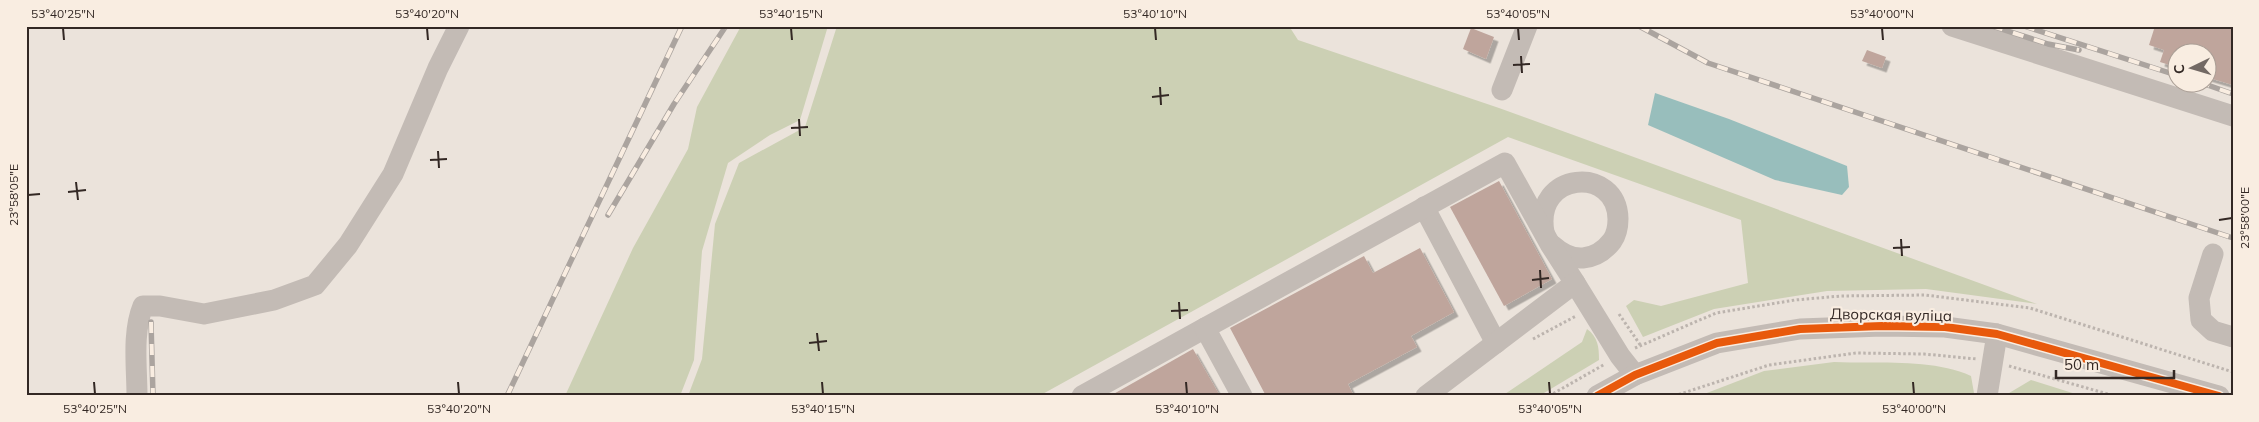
<svg xmlns="http://www.w3.org/2000/svg" width="2259" height="422" font-family="Mulish,sans-serif">
  <style>
    .green { fill: #ccd0b4 }
    .water { fill: #98bebc }
    .building { fill: #bfa59c; filter: url(#shadow) }
    .lines { fill: none; stroke-linecap: round; stroke-linejoin: round }
    .path { stroke: #bcb4ae; stroke-width: 3; stroke-dasharray: 2.5 2.5; stroke-linecap: butt }
    .minor { stroke: #c3bbb5; stroke-width: 21 }
    .rail-casing { stroke: #aba49f; stroke-width: 5.5 }
    .rail { stroke: #f9ede1; stroke-width: 4; stroke-dasharray: 11; stroke-linecap: butt }
    .cycleway-casing { stroke: #f9ede1; stroke-width: 11 }
    .cycleway { stroke: #e8590c; stroke-width: 8 }
    .ticks { fill: none; stroke: #332824; stroke-width: 2 }
    .labels { text-anchor: middle; stroke-width: 4.5; stroke-linejoin: round; paint-order: stroke }
    .street-label { font-size: 15px; fill: #332824; stroke: #f9ede1 }
    .neatline { fill: none; stroke: #332824; stroke-width: 2 }
    .ticks-label { font-size: 12px; text-anchor: middle; fill: #332824 }
  </style>
  <defs>
    <filter id="shadow"><feDropShadow dx="4.5" dy="4.5" stdDeviation="0" flood-color="#0004"/></filter>
  </defs>
  <rect width="100%" height="100%" fill="#ebe3db"/>
  <g class="green">
    <polygon points="741,26 828,26 800,120 770,135 728,163 702,251 694,360 680,396 565,396 633,248 688,149 697,107"/>
    <polygon points="837,26 1289,26 1298,40 1499,108 2037,304 1926,289 1827,291 1714,309 1643,337 1626,306 1634,300 1661,306 1748,283 1741,220 1508,137 1039,396 688,396 702,359 715,224 739,163 805,127"/>
    <path d="M1587 329C1598 337 1599 347 1599 360L1539 396H1502L1582 342Z"/>
    <path d="M1834 362C1877 364 1932 358 1971 376L1974 393 1972 396H1699L1764 371Z"/>
    <polygon points="2031,380 2082,396 2004,396"/>
  </g>
  <polygon class="water" points="1655,93 1729,119 1847,166 1849,187 1842,195 1775,180 1648,125"/>
  <g class="building">
    <polygon points="2155,26 2233,26 2233,85 2206,77 2206,52 2176,52 2176,67 2160,62 2164,50 2149,45"/>
    <polygon points="1471,28 1494,37 1486,59 1463,49"/>
    <polygon points="1867,50 1886,57 1882,68 1862,61"/>
    <polygon points="1499,181 1552,279 1504,306 1450,207"/>
    <polygon points="1420,248 1454,312 1411,336 1417,347 1348,384 1354,396 1266,396 1230,328 1364,256 1373,273"/>
    <polygon points="1193,349 1220,396 1110,396"/>
  </g>
  <g class="lines">
    <g class="path">
      <polyline points="1619,314 1641,346"/>
      <polyline points="1533,339 1576,316"/>
      <polyline points="1635,348 1716,313 1795,300 1841,296 1925,295 2030,308 2233,372"/>
      <polyline points="2009,366 2115,396"/>
      <polyline points="1549,396 1605,364"/>
      <polyline points="1674,396 1769,365 1856,353 1924,354 1977,359"/>
    </g>
    <g class="minor">
      <polyline points="1952,26 2233,116"/>
      <polyline points="1502,90 1527,26"/>
      <polyline points="1424,207 1496,343"/>
      <path d="M1544 232C1533 171 1617 165 1618 219 1618 226 1617 234 1612 241 1605 250 1595 257 1583 258 1571 259 1561 253 1552 245"/>
      <polyline points="2213,254 2199,298 2201,320 2213,331 2233,337"/>
      <path d="M137 396C137 367 132 333 143 306H160L204 314 274 300 315 285 348 245 393 174 438 68 459 26"/>
      <polyline points="1082,396 1205,328"/>
      <polyline points="1242,396 1205,328 1505,163 1550,244 1575,283"/>
      <polyline points="1426,396 1575,283 1620,356 1635,375"/>
      <polyline points="1597,396 1635,375 1717,343 1800,329 1882,326 1945,327 1997,334 2219,396"/>
      <polyline points="1987,396 1997,334"/>
    </g>
    <g class="rail-casing">
      <g id="rail">
        <polyline points="1639,26 1708,63 2233,238"/>
        <polyline points="1992,26 2048,44 2079,50"/>
        <polyline points="2024,26 2176,75"/>
        <polyline points="2199,82 2233,94"/>
        <polyline points="608,215 674,104 726,26"/>
        <polyline points="151,322 153,396"/>
        <polyline points="507,396 682,26"/>
      </g>
    </g>
    <use href="#rail" class="rail"/>
    <g class="cycleway-casing">
      <polyline id="cycleway" points="1597,396 1635,375 1717,343 1800,329 1882,326 1945,327 1997,334 2219,396"/>
    </g>
    <use href="#cycleway" class="cycleway"/>
  </g>
  <path class="ticks" d="M63 28 64 40M427 28 428 40M791 28 792 40M1155 28 1156 40M1518 28 1519 40M1882 28 1883 40M1521 56 1522 73M1513 65 1530 64M1160 87 1161 105M1152 97 1169 95M799 119 800 136M791 128 808 127M438 151 439 168M430 160 447 159M76 182 78 200M68 192 86 190M28 195 40 194M2219 220 2232 218M1901 239 1902 256M1893 248 1910 247M1540 270 1541 288M1532 280 1549 278M1179 302 1180 319M1171 311 1188 310M817 333 819 351M809 343 827 341M94 382 95 394M458 382 459 394M822 382 823 394M1186 382 1187 394M1549 382 1550 394M1913 382 1914 394"/>
  <g class="labels">
    <g class="street-label">
      <text transform="translate(1891 315) rotate(1)" y="5">Дворская вуліца</text>
    </g>
  </g>
  <rect width="2259" height="422" fill="none" stroke="#f9ede1" stroke-width="55"/>
  <g transform="translate(2192 68) rotate(265)"><circle r="24" fill="#f9ede1" stroke="#aa9e95"/>
  <path d="M0-4L9 19L0 12L-9 19Z" fill="#736964"/>
  <text y="-8" font-size="14" font-weight="bold" text-anchor="middle" fill="#332824">С</text>
  </g>
  <path d="M2056 370v8h118v-8" fill="none" stroke="#332824" stroke-width="2.5"/>
  <text x="2064" y="370" font-size="15" fill="#332824" stroke="#f9ede1" stroke-width="4" paint-order="stroke">50 m</text>
  <rect x="28" y="28" width="2204" height="366" class="neatline"/>
  <g class="ticks-label">
    <text x="63" y="18">53°40'25"N</text>
    <text x="427" y="18">53°40'20"N</text>
    <text x="791" y="18">53°40'15"N</text>
    <text x="1155" y="18">53°40'10"N</text>
    <text x="1518" y="18">53°40'05"N</text>
    <text x="1882" y="18">53°40'00"N</text>
    <text transform="translate(14 195) rotate(-90)" y="4">23°58'05"E</text>
    <text transform="translate(2245 218) rotate(-90)" y="4">23°58'00"E</text>
    <text x="95" y="413">53°40'25"N</text>
    <text x="459" y="413">53°40'20"N</text>
    <text x="823" y="413">53°40'15"N</text>
    <text x="1187" y="413">53°40'10"N</text>
    <text x="1550" y="413">53°40'05"N</text>
    <text x="1914" y="413">53°40'00"N</text>
  </g>
</svg>
